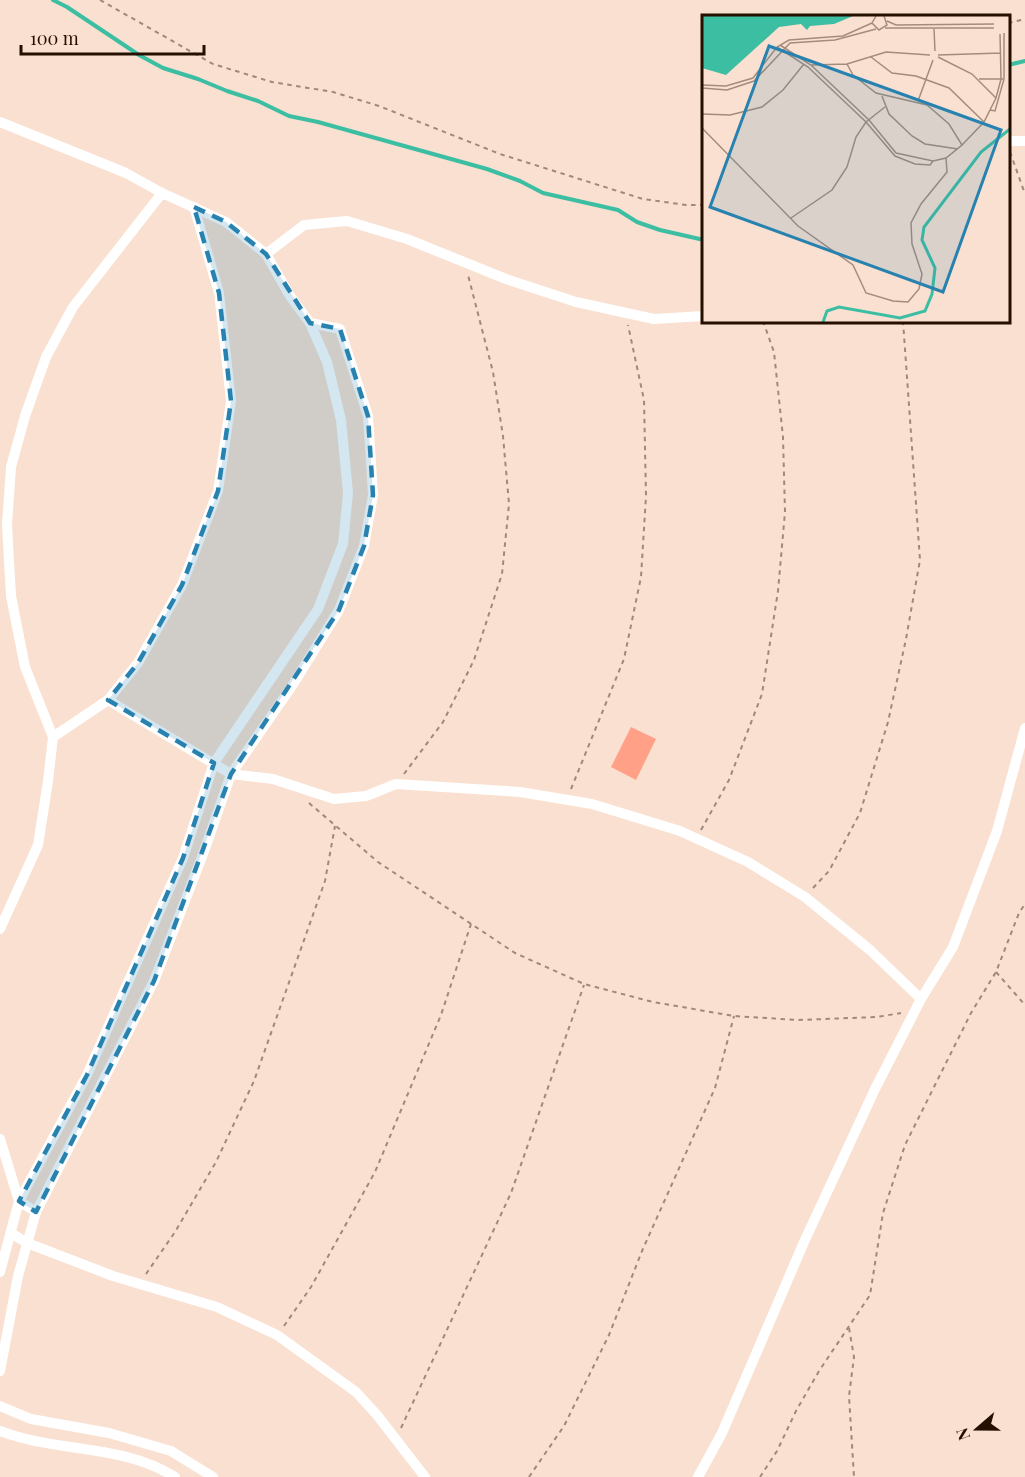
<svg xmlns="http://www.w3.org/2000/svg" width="1025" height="1477" font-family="'Playfair Display',serif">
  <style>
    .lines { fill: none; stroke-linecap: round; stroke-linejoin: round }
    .stream { stroke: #3cbea3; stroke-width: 4 }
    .building { fill: #ffa087 }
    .path { stroke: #a1897a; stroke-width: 2; stroke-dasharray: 4.5 4.5; stroke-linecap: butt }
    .street { stroke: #fff; stroke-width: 10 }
    .marked { fill: #2882b0; fill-opacity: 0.2; stroke: #2882b0; stroke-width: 4.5; stroke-dasharray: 12 8; stroke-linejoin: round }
    .inset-river { fill: none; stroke: #3cbea3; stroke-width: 3 }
    .inset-road { fill: none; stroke: #a48c7d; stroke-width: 1.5 }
    .view { fill: #2882b0; fill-opacity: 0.15; stroke: #2882b0; stroke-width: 3 }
    .inset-edge { fill: none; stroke: #240f01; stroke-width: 3 }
  </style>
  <rect width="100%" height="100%" fill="#fae0d0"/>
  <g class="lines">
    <g class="stream">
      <polyline points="53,0 67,7 139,55 163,68 198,79 227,91 258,101 289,116 318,122 487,169 520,181 543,193 618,210 637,222 660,230 704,240"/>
      <polyline points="1008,65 1025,61"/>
    </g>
  </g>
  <polygon class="building" points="631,727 656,739 636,780 611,767"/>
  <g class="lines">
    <g class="path">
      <polyline points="100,0 213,64 272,82 333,92 379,106 500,154 643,199 686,205 704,205"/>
      <polyline points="1008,23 1025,19"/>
      <polyline points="1010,152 1025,194"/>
      <polyline points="404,774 443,722 474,660 502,574 509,504 503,436 493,372 468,275"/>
      <polyline points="571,789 624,659 641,577 646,496 644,400 628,325"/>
      <polyline points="309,803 378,862 515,953 584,984 653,1002 734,1016 798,1020 877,1017 901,1013"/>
      <polyline points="701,830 729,780 762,694 778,591 785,512 783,437 774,352 763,321"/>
      <polyline points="813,888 829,871 860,813 888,722 906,639 920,560 903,321"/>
      <polyline points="996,972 1025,1005"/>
      <polyline points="146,1274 175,1232 216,1162 254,1081 325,881 335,826"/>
      <polyline points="284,1326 311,1287 375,1172 441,1015 471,924"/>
      <polyline points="849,1328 854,1357 849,1396 854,1477"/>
      <polyline points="401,1428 511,1193 584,985"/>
      <polyline points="529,1477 564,1426 609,1335 642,1251 715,1088 734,1016"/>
      <polyline points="760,1477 777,1451 796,1411 819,1371 870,1295 883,1213 905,1145 971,1013 996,972 1019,913 1025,904"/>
    </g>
    <g class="street">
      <polyline points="0,122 126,173 162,193"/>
      <polyline points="1008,141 1025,141"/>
      <polyline points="266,254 304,225 347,221 407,239 506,279 576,302 654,319 704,316"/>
      <polyline points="108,700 231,774 273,779 334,799 366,796 396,784 520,792 592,804 680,831 748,862 805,897 870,950 921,999"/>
      <polyline points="53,737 108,700 138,663 182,585 218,491 231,401 219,293 194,207"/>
      <polyline points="0,929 38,845 48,781 53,737 25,667 11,596 7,525 11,467 25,416 46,357 73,307 162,193 226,222 266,254 290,296 310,323 327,362 341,420 348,493 343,544 318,609 214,763 183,858 87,1075 19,1201 0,1272"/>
      <polyline points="0,1139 19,1201 36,1212"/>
      <polyline points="11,1233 27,1243 113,1276 217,1307 277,1335 356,1392 377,1415 425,1477"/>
      <polyline points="0,1371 18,1276 36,1212 154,981 203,854 231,774 292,686 339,610 364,546 373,495 368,416 340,329 310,323"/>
      <polyline points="0,1406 31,1419 109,1433 171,1451 213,1477"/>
      <path d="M0 1431C57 1453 120 1443 175 1477"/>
      <polyline points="698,1477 722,1433 804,1242 875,1089 921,999 953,947 997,831 1025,728"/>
    </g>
  </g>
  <path class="marked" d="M194 207 226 222 266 254 310 323 340 329 368 416 373 495 364 546 339 610 231 774 154 981 36 1212 19 1201 87 1075 183 858 214 763 108 700 138 663 182 585 218 491 231 401 219 293Z"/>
  <g transform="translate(702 15)">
    <rect width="308" height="308" fill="#fae0d0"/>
    <path d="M0 1H151L132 9 108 11 105 15 99 9 77 12 24 60 0 53Z" fill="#3cbea3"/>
    <path class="inset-river" d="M121 307 125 296 137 292 198 303 223 296 230 279 233 253 220 225 222 212 279 137 308 114"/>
    <path class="inset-road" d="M174 1 170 8 177 15 185 10 182 1M185 6 194 10 292 9M183 13H292M232 14 233 36M78 30 109 50 167 105 194 138 231 146 244 143 260 130 247 109 225 90 174 78 151 60 145 49M75 32 106 52 164 107 193 141 213 149 228 150 231 146M236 40 299 38M169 42 190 58 214 61 247 73 282 107M236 42 270 59 294 83M109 50 145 49 184 37 228 40M277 64H301M0 70 24 71 51 63 75 32 87 25 141 21 170 8M0 73 25 75 52 66 88 28 133 25 174 14M180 81 187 99 210 121 223 129 256 134M216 86 231 45M288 95 293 96 302 64V18M0 99 28 100 60 92 81 75 102 49M0 113 96 211 151 250 164 278 191 286 206 287 217 274 220 259 210 229 209 208 219 189 245 157 244 143M260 130 282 107 294 83 299 64 298 19M89 203 130 175 145 152 154 122 164 107 183 92"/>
    <path class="view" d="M67 31 299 115 241 277 8 192Z"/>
    <rect width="308" height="308" class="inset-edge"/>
  </g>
  <g transform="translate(977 1429) rotate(250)" stroke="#fae0d0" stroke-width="4.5" paint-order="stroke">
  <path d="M0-4.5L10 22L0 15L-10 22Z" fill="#240f01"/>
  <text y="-9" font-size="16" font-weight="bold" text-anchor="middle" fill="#240f01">N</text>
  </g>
  <path d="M21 45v9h183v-9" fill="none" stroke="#240f01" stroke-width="3"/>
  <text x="30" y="45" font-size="18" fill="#240f01" stroke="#fae0d0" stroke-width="4.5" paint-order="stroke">100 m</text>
</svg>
